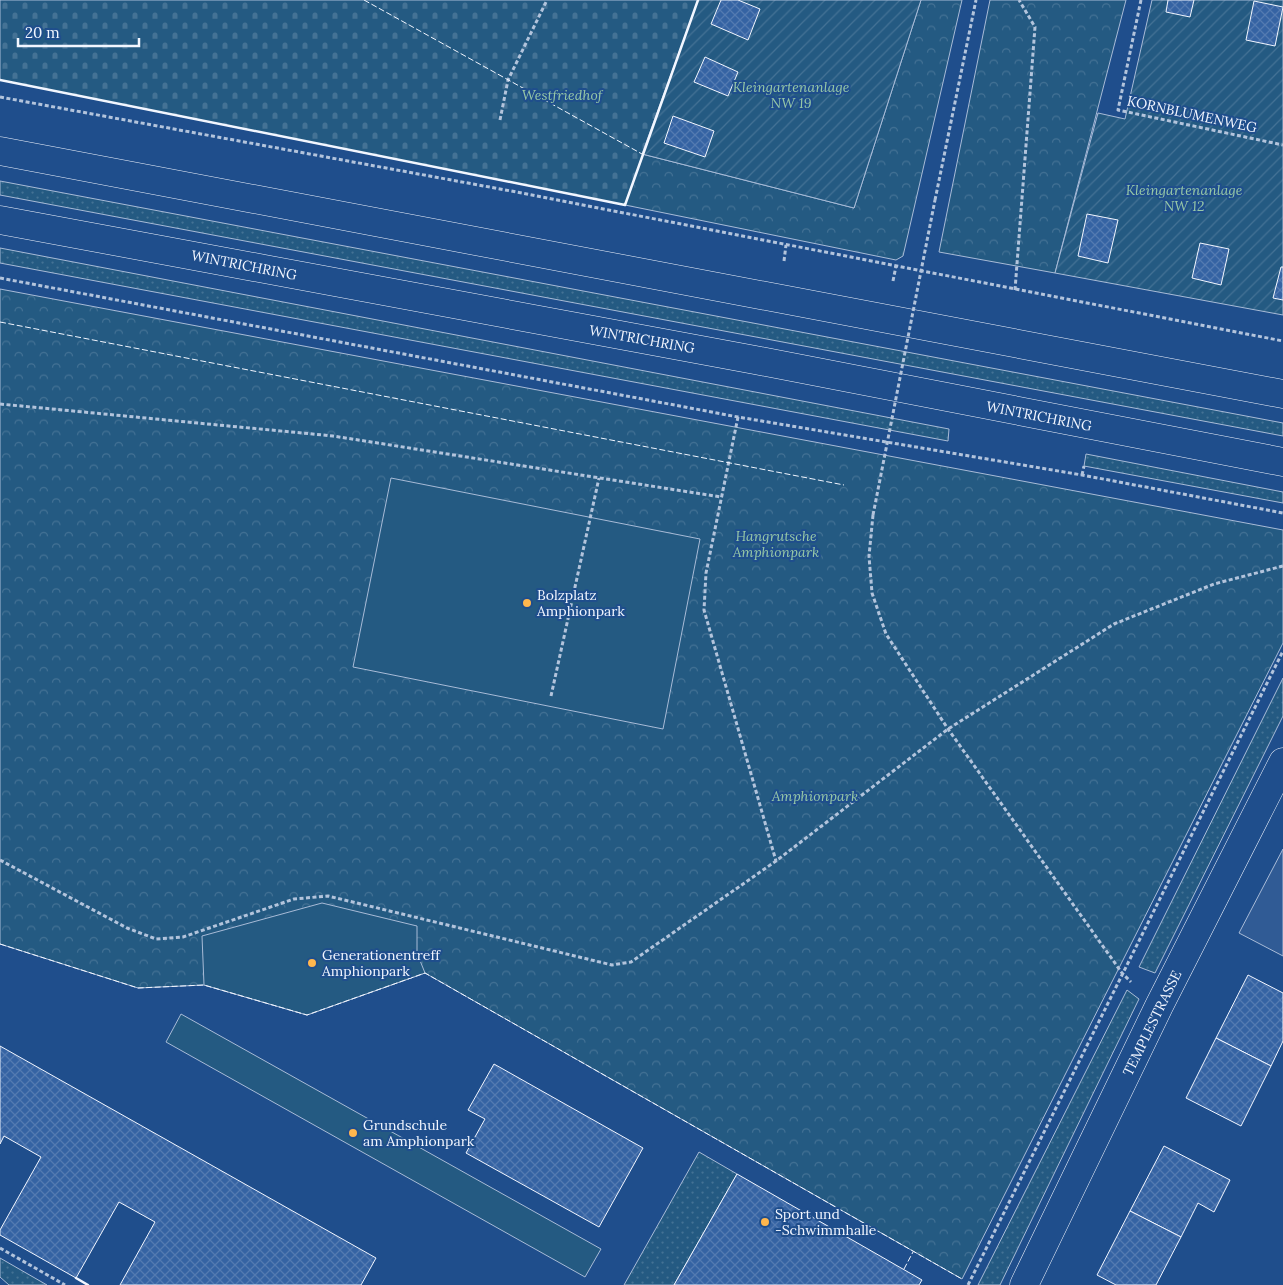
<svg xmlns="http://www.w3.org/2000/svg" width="1283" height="1285" font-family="Lora,serif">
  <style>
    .grass { fill: url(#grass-dots); stroke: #a8bbd7 }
    .forest { fill: url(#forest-crowns); stroke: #a8bbd7 }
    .cemetery { fill: url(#cemetery-stones); stroke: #a8bbd7 }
    .garden { fill: url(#garden-furrows); stroke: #a8bbd7 }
    .pitch { fill: #245a82; stroke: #a8bbd7 }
    .parking { fill: #305b95; stroke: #a8bbd7 }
    .building { fill: url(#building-cross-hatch); stroke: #f2f6ff }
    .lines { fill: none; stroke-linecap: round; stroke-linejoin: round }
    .minor-casing { stroke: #f2f6ff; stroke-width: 29 }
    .primary-casing { stroke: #f2f6ff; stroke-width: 29 }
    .path { stroke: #b3c4dc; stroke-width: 3; stroke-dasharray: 4 2.5; stroke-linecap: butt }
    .minor { stroke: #1f4e8c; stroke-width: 28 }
    .primary { stroke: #1f4e8c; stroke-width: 28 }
    .path-bridge { stroke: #b3c4dc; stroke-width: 3; stroke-dasharray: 4 2.5; stroke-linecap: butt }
    .fence { stroke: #f2f6ff; stroke-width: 1; stroke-dasharray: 6 2.5; stroke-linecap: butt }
    .wall { stroke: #f2f6ff; stroke-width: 2.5 }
    .poi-dot { fill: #ffb74d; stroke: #1f4e8c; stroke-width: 2 }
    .labels { text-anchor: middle; stroke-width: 4; stroke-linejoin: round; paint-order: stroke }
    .park-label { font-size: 14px; font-style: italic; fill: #97c8a6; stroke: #1f4e8c }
    .street-label { font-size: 14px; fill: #f2f6ff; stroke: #1f4e8c }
    .poi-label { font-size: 14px; fill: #f2f6ff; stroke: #1f4e8c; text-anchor: start }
  </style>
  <defs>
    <pattern id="grass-dots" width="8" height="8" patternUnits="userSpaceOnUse" patternTransform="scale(1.25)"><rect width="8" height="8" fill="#245a82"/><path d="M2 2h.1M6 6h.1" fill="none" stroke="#447295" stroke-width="1.8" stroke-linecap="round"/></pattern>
    <pattern id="forest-crowns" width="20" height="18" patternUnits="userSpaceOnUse" patternTransform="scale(1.25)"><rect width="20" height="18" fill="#245a82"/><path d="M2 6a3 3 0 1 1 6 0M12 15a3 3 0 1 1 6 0" fill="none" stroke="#447295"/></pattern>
    <pattern id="cemetery-stones" width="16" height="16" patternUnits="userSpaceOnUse" patternTransform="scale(1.25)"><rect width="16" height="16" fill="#245a82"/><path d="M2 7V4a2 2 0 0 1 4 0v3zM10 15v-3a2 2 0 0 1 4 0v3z" fill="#447295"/></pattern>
    <pattern id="garden-furrows" width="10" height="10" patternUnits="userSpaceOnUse" patternTransform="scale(1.25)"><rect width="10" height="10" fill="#245a82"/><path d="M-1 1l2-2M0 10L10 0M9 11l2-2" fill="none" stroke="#447295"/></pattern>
    <pattern id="building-cross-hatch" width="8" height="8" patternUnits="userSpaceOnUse" patternTransform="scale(1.25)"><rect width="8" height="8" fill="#3563a3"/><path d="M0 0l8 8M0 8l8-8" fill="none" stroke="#537ab1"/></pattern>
  </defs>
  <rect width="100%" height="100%" fill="#1f4e8c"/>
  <g class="grass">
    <polygon points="0,181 1283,423 1283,436 0,195"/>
    <polygon points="0,248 949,429 948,441 0,263"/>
    <polygon points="1086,454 1283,492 1283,503 1084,466"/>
    <polygon points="1283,678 1283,716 1155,973 1139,967"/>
    <polygon points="1127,990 1139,999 1000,1285 978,1285"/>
    <polygon points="699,1152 737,1174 674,1285 624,1285"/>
    <polygon points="0,1258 47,1285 9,1285 0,1277"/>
  </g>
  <g class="forest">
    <polygon points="921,0 962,0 903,256 896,260 625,205 642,154 854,208"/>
    <polygon points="990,0 1126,0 1055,273 939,252"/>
    <polygon points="0,289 1283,530 1283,643 962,1279 425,973 307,1015 204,985 138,988 0,944"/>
  </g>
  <polygon class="cemetery" points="0,0 698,0 625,205 0,80"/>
  <g class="garden">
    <polygon points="698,0 921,0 854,208 642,154"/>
    <polygon points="1152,0 1283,0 1283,315 1055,273 1098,113 1125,119"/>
  </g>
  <g class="pitch">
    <polygon points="391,478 700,539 663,729 353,667"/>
    <polygon points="322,903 417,926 417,953 425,973 307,1015 204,985 202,936"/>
    <polygon points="181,1014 601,1249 585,1277 166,1042"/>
  </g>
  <polygon class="parking" points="1283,849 1283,956 1239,933"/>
  <g class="building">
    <polygon points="721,0 738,0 760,9 748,40 711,24"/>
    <polygon points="1168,0 1194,0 1190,17 1166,12"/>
    <polygon points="1254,1 1283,7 1275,46 1246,40"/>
    <polygon points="705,57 738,72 728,96 694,82"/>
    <polygon points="673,116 714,131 705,157 664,143"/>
    <polygon points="1087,214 1118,220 1108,263 1078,256"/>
    <polygon points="1200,243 1229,249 1221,285 1192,278"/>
    <polygon points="1281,267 1283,267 1283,300 1273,298"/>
    <polygon points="1248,975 1283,993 1283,1041 1271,1066 1216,1038"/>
    <polygon points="1216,1038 1271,1066 1241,1126 1186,1098"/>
    <polygon points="0,1046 376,1258 361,1285 120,1285 155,1222 119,1202 76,1278 0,1235 0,1230 41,1157 4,1136 0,1144"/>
    <polygon points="494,1064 643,1148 599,1227 466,1153 485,1119 468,1110"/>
    <polygon points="1164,1146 1230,1180 1214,1212 1198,1203 1181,1237 1130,1211"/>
    <polygon points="737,1174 922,1280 919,1285 674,1285"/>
    <polygon points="1130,1211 1181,1237 1156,1285 1116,1285 1097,1275"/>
  </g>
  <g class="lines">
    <g class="minor-casing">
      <polyline id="minor" points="1024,1285 1159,1006 1283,762"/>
    </g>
    <g class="primary-casing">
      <g id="primary">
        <polyline points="0,151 1283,394"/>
        <polyline points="0,220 755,360 1283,462"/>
      </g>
    </g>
    <g class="path">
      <polyline points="1141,0 1118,110 1283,145"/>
      <polyline points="0,97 511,191 1283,341"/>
      <polyline points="500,120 508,80 547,0"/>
      <polyline points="935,200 976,0"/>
      <polyline points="784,261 786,245"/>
      <polyline points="0,278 738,417 1082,475 1283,513"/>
      <polyline points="893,281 896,266"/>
      <polyline points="1015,290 1035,27 1019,0"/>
      <polyline points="0,404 333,436 721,497"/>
      <polyline points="738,417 706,573 704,610 776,861"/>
      <polyline points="1082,475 1084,466"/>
      <polyline points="873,515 869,556 872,593 886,634 948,729 1122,973 1131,982"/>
      <polyline points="551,696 599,478"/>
      <polyline points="0,860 127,928 156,939 183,937 294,899 328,896 612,965 631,962 776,861 948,729 1114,624 1214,584 1283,566"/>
      <polyline points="0,1248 65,1285"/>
      <polyline points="968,1285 1283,651"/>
    </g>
    <use href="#minor" class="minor"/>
    <use href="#primary" class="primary"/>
    <polyline class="path-bridge" points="873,515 935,200"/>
    <g class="fence">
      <polyline points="364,0 642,154"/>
      <polyline points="0,322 844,485"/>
      <polyline points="0,944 138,988 204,985 307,1015 425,973 962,1279"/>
      <polyline points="904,1269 913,1252"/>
    </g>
    <g class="wall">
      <polyline points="0,80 625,205 698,0"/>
      <polyline points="76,1278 88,1285"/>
    </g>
  </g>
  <g class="poi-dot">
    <circle cx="527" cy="603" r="5"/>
    <circle cx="312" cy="963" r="5"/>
    <circle cx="353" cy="1133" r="5"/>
    <circle cx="765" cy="1222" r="5"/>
  </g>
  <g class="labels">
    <g class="park-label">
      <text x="791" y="92">Kleingartenanlage<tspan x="791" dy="16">NW 19</tspan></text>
      <text x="562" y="100">Westfriedhof</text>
      <text x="1184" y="195">Kleingartenanlage<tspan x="1184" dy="16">NW 12</tspan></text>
      <text x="776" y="541">Hangrutsche<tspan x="776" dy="16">Amphionpark</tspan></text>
      <text x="815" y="801">Amphionpark</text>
    </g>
    <g class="street-label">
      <text transform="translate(1192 114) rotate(12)" y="5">KORNBLUMENWEG</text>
      <text transform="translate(244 265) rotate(11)" y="5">WINTRICHRING</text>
      <text transform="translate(642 339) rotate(10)" y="5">WINTRICHRING</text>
      <text transform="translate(1039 416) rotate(11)" y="5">WINTRICHRING</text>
      <text transform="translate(1152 1023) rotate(-64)" y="5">TEMPLESTRASSE</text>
    </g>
    <g class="poi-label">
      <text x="537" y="600">Bolzplatz<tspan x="537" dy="16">Amphionpark</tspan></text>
      <text x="322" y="960">Generationentreff<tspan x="322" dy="16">Amphionpark</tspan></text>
      <text x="363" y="1130">Grundschule<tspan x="363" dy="16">am Amphionpark</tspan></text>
      <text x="775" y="1219">Sport und<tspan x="775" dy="16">-Schwimmhalle</tspan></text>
    </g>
  </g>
  <path d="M18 38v8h121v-8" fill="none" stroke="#f2f6ff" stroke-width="2.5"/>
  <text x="25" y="38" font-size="15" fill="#f2f6ff" stroke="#1f4e8c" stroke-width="4" paint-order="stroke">20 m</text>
</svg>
